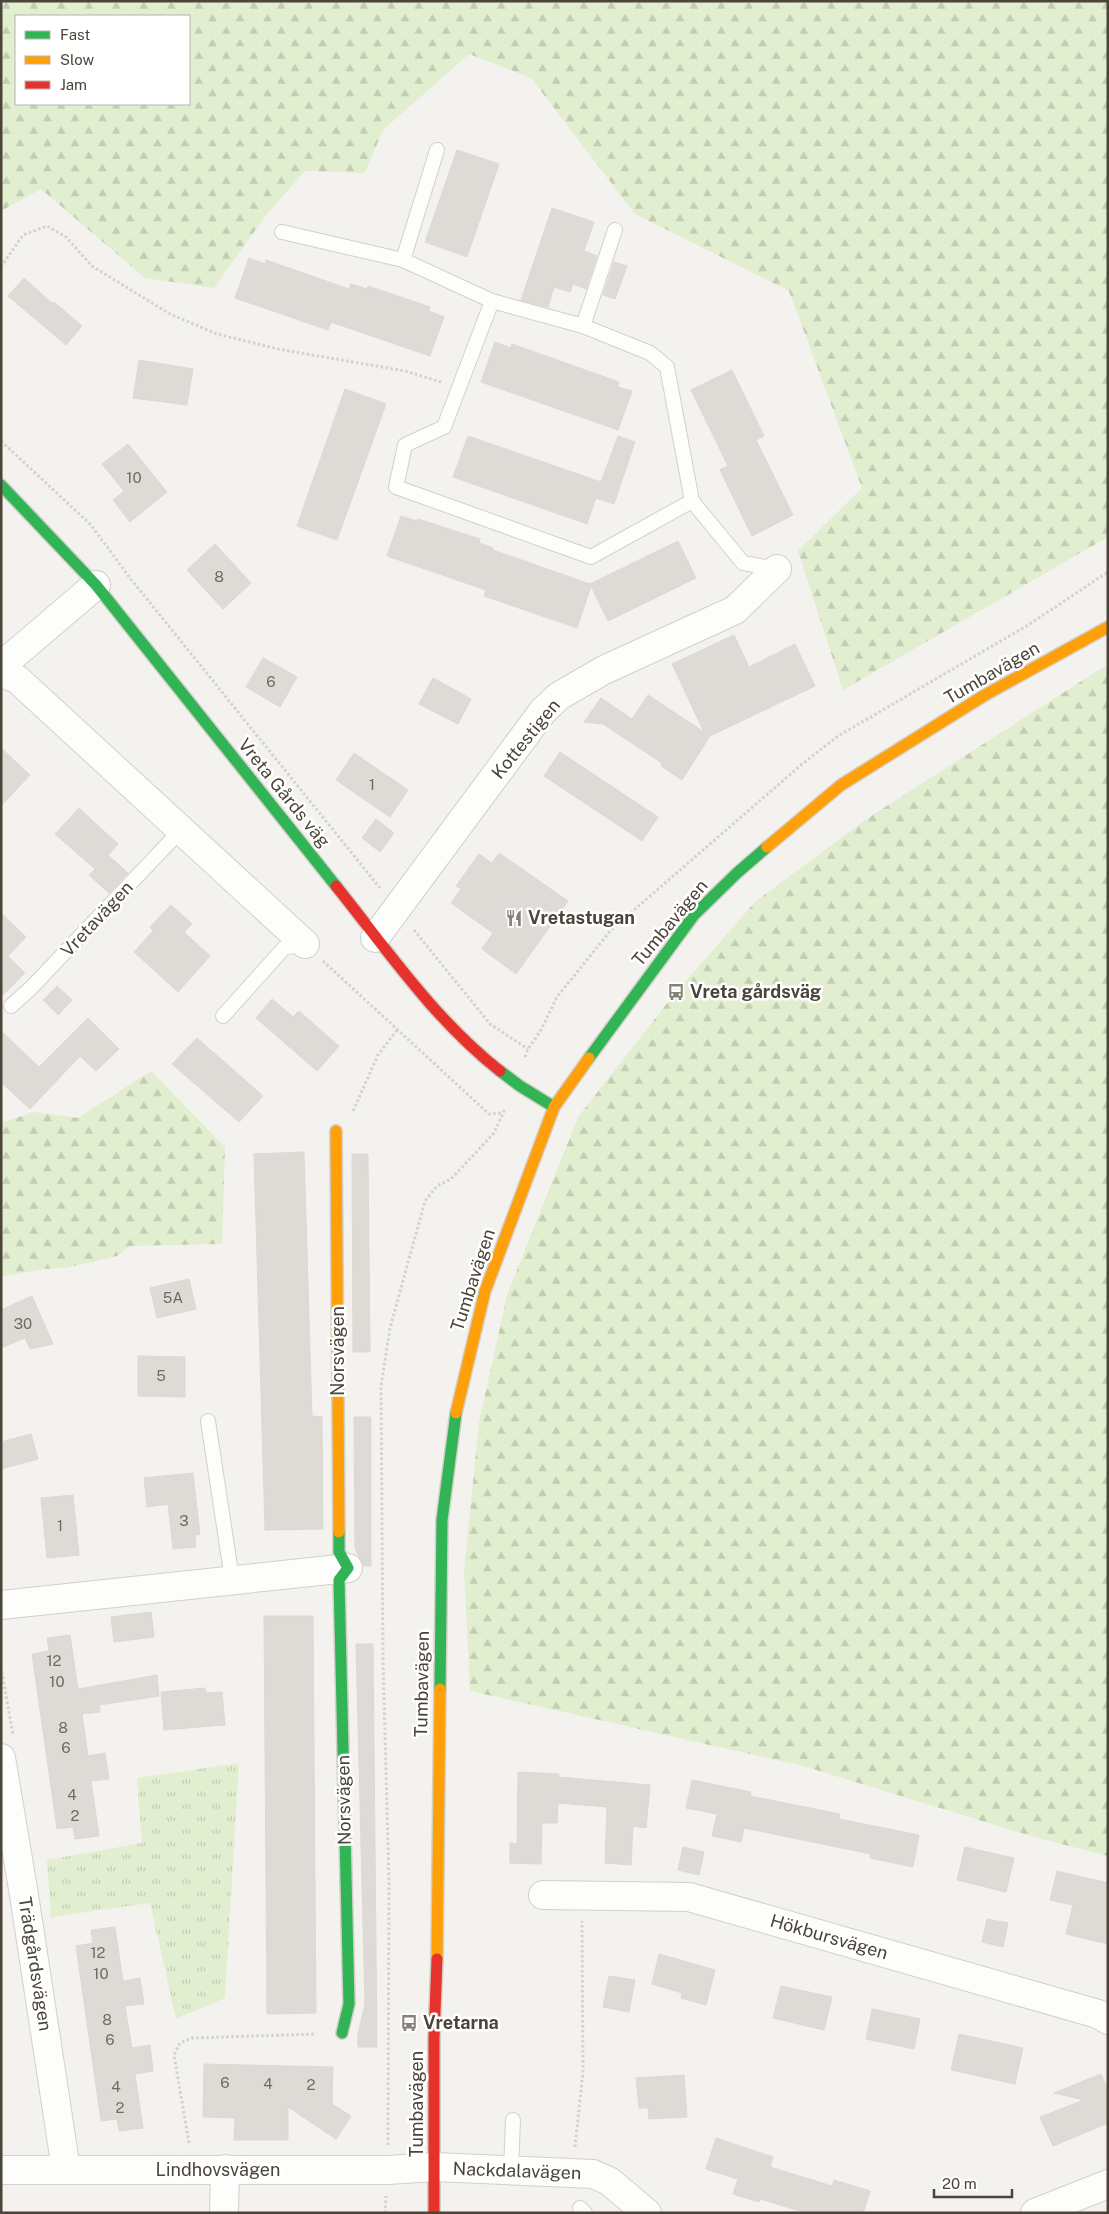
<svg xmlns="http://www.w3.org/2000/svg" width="1109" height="2214" font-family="'Public Sans',sans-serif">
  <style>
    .grass { fill: url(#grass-tufts) }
    .forest { fill: url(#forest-firs); fill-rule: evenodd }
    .building { fill: #dedbd6; stroke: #dcd9d4 }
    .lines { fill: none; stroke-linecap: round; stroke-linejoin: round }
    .lane-casing { stroke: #d2d0cb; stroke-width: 16 }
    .street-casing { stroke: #d2d0cb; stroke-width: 30 }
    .fast-casing { stroke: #d3cfc5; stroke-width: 14 }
    .slow-casing { stroke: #d3cfc5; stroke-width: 14 }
    .jam-casing { stroke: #d3cfc5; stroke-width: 14 }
    .path { stroke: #d3d2cc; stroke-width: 3; stroke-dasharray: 2.5 2.5; stroke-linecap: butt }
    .lane { stroke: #fdfdfc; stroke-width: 14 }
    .street { stroke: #fdfdfc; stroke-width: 28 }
    .fast { stroke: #30b455; stroke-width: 11 }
    .slow { stroke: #ff9f0a; stroke-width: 11 }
    .jam { stroke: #e5322d; stroke-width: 11 }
    .labels { text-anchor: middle; stroke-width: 5; stroke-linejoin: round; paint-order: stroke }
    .number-label { font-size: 15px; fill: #706a61 }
    .street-label { font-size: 18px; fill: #4b4439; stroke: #fff }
    .poi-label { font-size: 18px; font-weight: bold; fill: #4b4439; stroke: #fff; text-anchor: start }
  </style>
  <defs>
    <pattern id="grass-tufts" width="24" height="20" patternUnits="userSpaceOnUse" patternTransform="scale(1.25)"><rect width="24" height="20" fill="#e1eecf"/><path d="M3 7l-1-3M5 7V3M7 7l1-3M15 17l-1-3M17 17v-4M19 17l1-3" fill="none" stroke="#c3cdb2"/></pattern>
    <pattern id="forest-firs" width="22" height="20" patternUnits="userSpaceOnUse" patternTransform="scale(1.25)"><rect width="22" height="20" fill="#e1eecf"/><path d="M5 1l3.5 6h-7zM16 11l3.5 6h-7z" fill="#c3cdb2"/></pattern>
  </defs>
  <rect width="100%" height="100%" fill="#f4f2ee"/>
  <polygon class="grass" points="239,1763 225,1998 176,2019 150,1903 51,1917 47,1860 142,1843 137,1778"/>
  <g class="forest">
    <path d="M1 1H1108V537L843 690 798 551 862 488 789 291 635 214 531 78 469 54 383 130 365 173 305 171 267 214 214 288 145 278 41 189 1 211ZM16 16H189V104H16Z"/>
    <polygon points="1108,664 1108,1856 1034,1837 803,1766 470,1691 464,1572 479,1422 507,1295 578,1117 676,992 755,902 868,818"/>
    <polygon points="151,1071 225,1147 222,1244 130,1246 117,1256 66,1268 44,1269 1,1277 1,1123 34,1112 78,1118"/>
  </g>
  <g class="building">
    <polygon points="457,150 499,164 467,257 425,242"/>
    <polygon points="552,208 594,222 584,251 597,256 586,289 573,284 570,292 554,287 548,307 521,300"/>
    <polygon points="249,258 265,264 266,260 349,289 351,284 367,289 368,286 430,307 429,311 444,317 430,356 331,322 328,330 235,298"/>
    <polygon points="614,262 627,266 615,299 603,295"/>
    <polygon points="24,278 53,304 54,302 82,326 66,345 8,296"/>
    <polygon points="495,342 511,348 512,344 619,382 618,387 632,391 618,430 481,382"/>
    <polygon points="139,360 193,369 187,405 133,398"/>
    <polygon points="732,370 764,436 756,440 793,515 752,536 720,470 728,466 691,390"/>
    <polygon points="345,389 386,404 337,540 297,526"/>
    <polygon points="468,436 601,482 618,436 635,442 614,504 596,498 587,524 453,477"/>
    <polygon points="128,444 167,492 130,522 113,500 124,491 102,464"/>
    <polygon points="401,516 417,521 418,519 480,539 479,543 493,548 493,550 590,584 678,541 696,578 608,621 591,586 577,628 484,596 486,590 387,556"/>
    <polygon points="215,544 251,583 223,609 187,570"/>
    <polygon points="734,635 749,667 795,644 815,686 710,736 682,780 661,766 662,763 603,724 584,722 601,698 632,719 648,695 704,732 672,664"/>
    <polygon points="263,658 297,677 280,707 246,687"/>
    <polygon points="433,678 471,699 458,724 419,704"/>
    <polygon points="1,748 30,775 1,806"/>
    <polygon points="560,752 658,817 642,841 544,776"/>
    <polygon points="354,753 408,790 390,817 336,780"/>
    <polygon points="79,808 118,844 108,855 128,873 109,893 89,875 95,869 55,834"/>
    <polygon points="376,819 394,833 380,852 362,838"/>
    <polygon points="499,853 568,901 516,974 482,949 493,933 451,903 461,889 456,886 479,854 492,863"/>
    <polygon points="171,905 192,924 184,932 210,956 178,992 134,952 153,931 150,927"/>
    <polygon points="1,913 26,937 8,956 25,973 1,997"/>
    <polygon points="57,986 72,1000 58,1015 43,1000"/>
    <polygon points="272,999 293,1017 299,1011 339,1046 317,1071 256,1018"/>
    <polygon points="88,1018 119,1049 96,1071 80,1056 30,1109 1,1082 1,1031 39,1067"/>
    <polygon points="197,1038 263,1096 239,1122 172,1064"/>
    <polygon points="304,1152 312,1416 322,1417 323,1529 265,1530 254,1154"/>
    <polygon points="352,1154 368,1154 370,1352 353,1352"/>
    <polygon points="189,1279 196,1309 157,1318 150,1288"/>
    <polygon points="32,1296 53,1344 30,1349 25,1338 1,1348 1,1310"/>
    <polygon points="138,1356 185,1357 185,1397 138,1396"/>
    <polygon points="354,1417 371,1417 371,1566 363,1566 355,1548"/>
    <polygon points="31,1434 38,1459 1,1469 1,1442"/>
    <polygon points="193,1473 200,1534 195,1535 196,1547 173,1549 168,1504 147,1507 144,1478"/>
    <polygon points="73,1495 79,1555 47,1558 41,1498"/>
    <polygon points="151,1612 154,1637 114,1642 111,1617"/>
    <polygon points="264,1616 313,1616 316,2013 267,2014"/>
    <polygon points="70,1635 78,1689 157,1675 159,1696 99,1705 100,1712 82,1714 88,1756 105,1753 109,1779 91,1781 99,1836 75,1839 73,1827 57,1829 32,1654 49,1651 47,1638"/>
    <polygon points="356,1644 373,1644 377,2047 358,2047 358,2034 365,2004"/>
    <polygon points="205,1688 206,1693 222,1692 225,1725 164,1730 161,1692"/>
    <polygon points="518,1772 559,1774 559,1777 650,1785 646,1828 633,1826 631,1865 605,1863 607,1807 558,1803 557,1823 542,1823 541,1864 510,1863 510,1843 517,1844"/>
    <polygon points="692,1780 751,1792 750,1796 840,1814 839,1819 919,1835 913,1867 870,1858 871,1854 744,1828 741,1842 712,1836 717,1814 686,1808"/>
    <polygon points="683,1847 704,1852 699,1875 678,1870"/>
    <polygon points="965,1847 1014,1858 1006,1892 957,1880"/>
    <polygon points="1057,1871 1108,1883 1108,1944 1066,1934 1073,1905 1050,1900"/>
    <polygon points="987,1919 1008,1923 1003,1947 982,1942"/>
    <polygon points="115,1927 123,1981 140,1978 144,2004 125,2006 132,2048 150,2045 153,2071 135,2074 143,2128 119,2131 117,2119 101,2121 76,1946 93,1943 91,1930"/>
    <polygon points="659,1954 715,1970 706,2005 681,1998 682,1993 652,1984"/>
    <polygon points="609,1976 635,1980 629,2012 603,2007"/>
    <polygon points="781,1986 832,1997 824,2030 773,2018"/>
    <polygon points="872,2009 920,2019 914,2049 866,2039"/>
    <polygon points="959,2034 1023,2048 1015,2084 951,2070"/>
    <polygon points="204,2064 333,2067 332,2104 351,2116 336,2139 288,2107 288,2140 234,2140 235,2118 203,2117"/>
    <polygon points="1101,2074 1108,2090 1108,2123 1053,2146 1040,2117 1084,2100 1054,2093"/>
    <polygon points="684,2075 687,2117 649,2119 648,2108 639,2108 636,2078"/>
    <polygon points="716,2138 773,2157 770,2167 832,2186 834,2180 870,2191 863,2213 806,2213 760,2199 759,2202 733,2194 738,2179 706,2169"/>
  </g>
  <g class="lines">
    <g class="lane-casing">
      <g id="lane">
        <polyline points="282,232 403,260 492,301 583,326 650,353 667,367 692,501 743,563 777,569"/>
        <polyline points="403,260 437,150"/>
        <polyline points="492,301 444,427 405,445 396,487 591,557 692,501"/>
        <polyline points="583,326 615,230"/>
        <polyline points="11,1006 31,988 181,830"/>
        <polyline points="223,1016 284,948 305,944"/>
        <polyline points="208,1421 232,1579"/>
        <polyline points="511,2170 513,2120"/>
        <polyline points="580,2208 585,2213"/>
      </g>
    </g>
    <g class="street-casing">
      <g id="street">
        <polyline points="1,666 96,585"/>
        <polyline points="1,673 17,679 305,944"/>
        <polyline points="375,938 543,711 559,696 604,670 735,610 777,569"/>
        <polyline points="1,1605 348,1568"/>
        <polyline points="1,1758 24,1895 66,2169"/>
        <polyline points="543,1895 689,1897 1098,2014 1108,2020"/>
        <polyline points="1,2170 388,2170 435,2167 593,2174 609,2181 647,2213"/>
        <polyline points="224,2213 225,2169"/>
        <polyline points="1035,2213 1108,2184"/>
      </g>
    </g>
    <g class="fast-casing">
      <g id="fast">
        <polyline points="1,485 96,585 336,886"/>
        <polyline points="589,1058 694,915 737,873 767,847"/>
        <polyline points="500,1071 520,1086 554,1107"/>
        <polyline points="339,1532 339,1552 348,1568 339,1580 349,2004 342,2033"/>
        <polyline points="440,1689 442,1520 456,1413"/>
      </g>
    </g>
    <g class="slow-casing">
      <g id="slow">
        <polyline points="767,847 841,785 985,695 1108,627"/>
        <polyline points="336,1131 339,1532"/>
        <polyline points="456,1413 485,1291 554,1107 589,1058"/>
        <polyline points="437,1959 440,1689"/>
      </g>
    </g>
    <g class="jam-casing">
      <g id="jam">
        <path d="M336 886C388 951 435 1020 500 1071"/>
        <polyline points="434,2213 434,2038 437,1959"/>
      </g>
    </g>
    <g class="path">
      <polyline points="1,267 23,235 47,226 66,237 92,266 170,314 217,334 278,349 405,371 441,382"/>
      <polyline points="1,441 91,525 130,578 380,888"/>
      <polyline points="414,930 490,1024 528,1049"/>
      <polyline points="323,961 489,1114 502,1113"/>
      <polyline points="525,1057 528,1049 541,1030 557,997 611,930 801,765 838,736 1025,627 1108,572"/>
      <polyline points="353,1111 378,1055 397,1030"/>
      <polyline points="1,1667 13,1735"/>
      <polyline points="189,2143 174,2055 180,2043 192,2038 316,2034"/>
      <polyline points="388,2145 389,1882 383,1660 381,1386 390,1328 425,1201 437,1186 451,1179 494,1133 505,1109"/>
      <polyline points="575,2147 583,2071 582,1921"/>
      <polyline points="385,2213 386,2196"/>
    </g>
    <use href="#lane" class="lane"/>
    <use href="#street" class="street"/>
    <use href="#fast" class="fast"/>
    <use href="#slow" class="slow"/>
    <use href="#jam" class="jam"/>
  </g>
  <defs>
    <g id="restaurant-bare" transform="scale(1.35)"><path d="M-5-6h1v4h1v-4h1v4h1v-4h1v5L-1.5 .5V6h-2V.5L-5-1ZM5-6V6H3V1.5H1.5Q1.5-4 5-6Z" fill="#868178" stroke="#fff" stroke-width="2.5" paint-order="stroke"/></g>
    <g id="bus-bare" transform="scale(1.35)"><path d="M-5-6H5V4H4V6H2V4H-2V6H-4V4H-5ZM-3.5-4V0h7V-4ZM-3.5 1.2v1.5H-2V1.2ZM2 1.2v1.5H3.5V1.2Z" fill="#868178" stroke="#fff" stroke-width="2.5" paint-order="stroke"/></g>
  </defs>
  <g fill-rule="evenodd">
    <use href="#restaurant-bare" x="514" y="918"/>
    <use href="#bus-bare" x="676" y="992"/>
    <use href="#bus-bare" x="409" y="2023"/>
  </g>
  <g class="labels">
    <g class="number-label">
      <text x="134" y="483">10</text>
      <text x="219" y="582">8</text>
      <text x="271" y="687">6</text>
      <text x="372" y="790">1</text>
      <text x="173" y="1303">5A</text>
      <text x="23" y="1329">30</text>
      <text x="161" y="1381">5</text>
      <text x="184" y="1526">3</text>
      <text x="60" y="1531">1</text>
      <text x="54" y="1666">12</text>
      <text x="57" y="1687">10</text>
      <text x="63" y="1733">8</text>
      <text x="66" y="1753">6</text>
      <text x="72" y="1800">4</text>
      <text x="75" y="1821">2</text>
      <text x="98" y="1958">12</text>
      <text x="101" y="1979">10</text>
      <text x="107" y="2025">8</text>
      <text x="110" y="2045">6</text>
      <text x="225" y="2088">6</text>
      <text x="268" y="2089">4</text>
      <text x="311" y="2090">2</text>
      <text x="116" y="2092">4</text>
      <text x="120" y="2113">2</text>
    </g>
    <g class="street-label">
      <text transform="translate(992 673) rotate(-30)" y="6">Tumbavägen</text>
      <text transform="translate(526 739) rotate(-51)" y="6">Kottestigen</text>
      <text transform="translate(284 793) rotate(51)" y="6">Vreta Gårds väg</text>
      <text transform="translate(97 919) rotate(-47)" y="6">Vretavägen</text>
      <text transform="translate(670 923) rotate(-50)" y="6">Tumbavägen</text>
      <text transform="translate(473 1280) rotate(-72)" y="6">Tumbavägen</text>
      <text transform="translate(338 1351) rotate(-90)" y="6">Norsvägen</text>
      <text transform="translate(422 1684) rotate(-89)" y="6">Tumbavägen</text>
      <text transform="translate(344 1800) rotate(-91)" y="6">Norsvägen</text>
      <text transform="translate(829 1937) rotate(16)" y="6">Hökbursvägen</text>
      <text transform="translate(35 1964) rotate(81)" y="6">Trädgårdsvägen</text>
      <text transform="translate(417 2104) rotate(-90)" y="6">Tumbavägen</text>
      <text x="218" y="2176">Lindhovsvägen</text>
      <text transform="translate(517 2171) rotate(2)" y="6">Nackdalavägen</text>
    </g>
    <g class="poi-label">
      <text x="528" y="924">Vretastugan</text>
      <text x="690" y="998">Vreta gårdsväg</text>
      <text x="423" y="2029">Vretarna</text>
    </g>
  </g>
  <rect width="1109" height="2214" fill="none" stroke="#4b4439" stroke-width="5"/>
  <rect x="15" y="15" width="175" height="90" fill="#ffffff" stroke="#b7b4b0"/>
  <rect x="25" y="31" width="25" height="8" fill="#30b455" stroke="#b7b4b0"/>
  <text x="60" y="40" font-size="15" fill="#4b4439">Fast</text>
  <rect x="25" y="56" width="25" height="8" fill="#ff9f0a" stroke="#b7b4b0"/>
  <text x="60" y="65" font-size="15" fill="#4b4439">Slow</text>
  <rect x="25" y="81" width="25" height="8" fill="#e5322d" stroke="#b7b4b0"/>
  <text x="60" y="90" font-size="15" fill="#4b4439">Jam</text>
  <path d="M934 2189v8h78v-8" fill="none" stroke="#4b4439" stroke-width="2.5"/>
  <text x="942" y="2189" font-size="15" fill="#4b4439" stroke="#ffffff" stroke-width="4" paint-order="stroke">20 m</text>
</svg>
